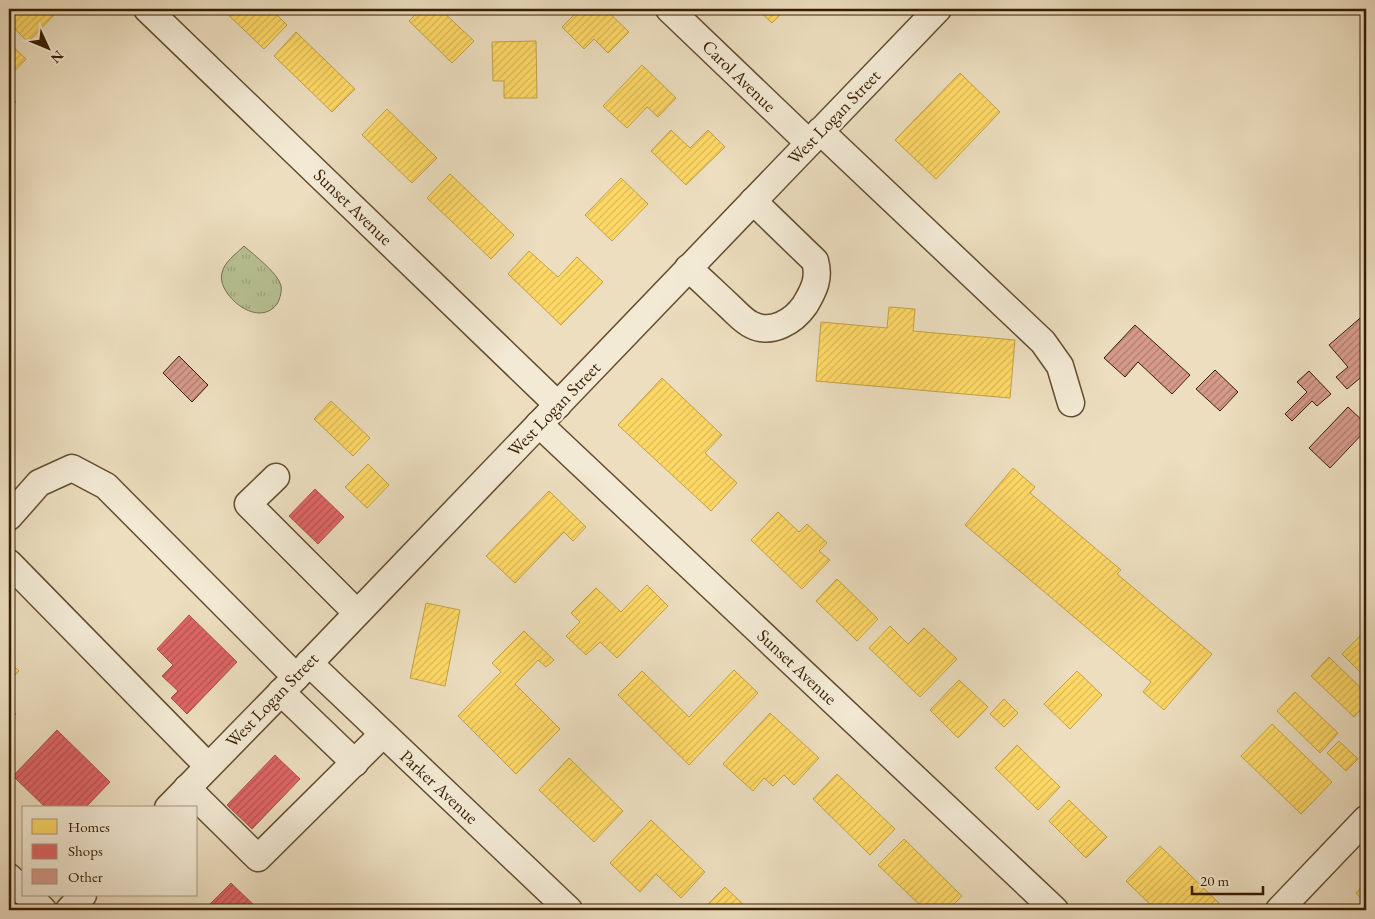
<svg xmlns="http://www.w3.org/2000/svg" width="1375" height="919" font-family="'EB Garamond',serif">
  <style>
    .grass { fill: url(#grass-tufts); stroke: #776f4a }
    .homes { fill: url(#homes-hatch); stroke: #c3a147 }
    .shops { fill: url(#shops-hatch); stroke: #ad5047 }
    .building { fill: url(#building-hatch); stroke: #371d00 }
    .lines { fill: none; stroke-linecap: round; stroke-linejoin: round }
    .minor-casing { stroke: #644d30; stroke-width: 29 }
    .minor { stroke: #f3ead5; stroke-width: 26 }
    .labels { text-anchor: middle; stroke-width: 5; stroke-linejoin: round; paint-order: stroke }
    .street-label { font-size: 18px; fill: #371d00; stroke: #f3ead5 }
  </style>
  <defs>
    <pattern id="grass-tufts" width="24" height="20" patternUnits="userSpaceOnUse" patternTransform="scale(1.25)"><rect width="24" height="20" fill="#b7c193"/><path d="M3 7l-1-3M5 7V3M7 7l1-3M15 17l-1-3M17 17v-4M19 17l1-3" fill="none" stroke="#9ea57d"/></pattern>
    <pattern id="homes-hatch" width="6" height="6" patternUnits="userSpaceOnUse" patternTransform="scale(1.25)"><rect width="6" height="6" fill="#ffd966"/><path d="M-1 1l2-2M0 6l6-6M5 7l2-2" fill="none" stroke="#dbba57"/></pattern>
    <pattern id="shops-hatch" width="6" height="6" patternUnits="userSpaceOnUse" patternTransform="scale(1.25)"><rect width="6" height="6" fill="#e06666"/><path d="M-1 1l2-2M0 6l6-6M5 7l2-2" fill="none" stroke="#b65352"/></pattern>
    <pattern id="building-hatch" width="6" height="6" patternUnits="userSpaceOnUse" patternTransform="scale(1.25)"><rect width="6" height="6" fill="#d69a8b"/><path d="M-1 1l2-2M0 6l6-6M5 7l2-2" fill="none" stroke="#ae7d6f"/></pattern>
  </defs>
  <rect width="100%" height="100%" fill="#ecdebf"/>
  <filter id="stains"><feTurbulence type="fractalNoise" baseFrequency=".004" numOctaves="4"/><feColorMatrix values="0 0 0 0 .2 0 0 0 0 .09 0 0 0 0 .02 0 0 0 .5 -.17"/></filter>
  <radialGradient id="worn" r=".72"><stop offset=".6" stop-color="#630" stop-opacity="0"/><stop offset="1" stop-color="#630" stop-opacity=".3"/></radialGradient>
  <path class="grass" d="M244 246C254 255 278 273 281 286 282 291 280 299 277 304 257 330 216 293 222 273 224 262 236 254 244 246Z"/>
  <g class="homes">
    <polygon points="9,9 60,9 28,42 9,23"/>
    <polygon points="222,9 271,9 287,25 264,49"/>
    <polygon points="421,9 440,9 474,41 452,63 409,21"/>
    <polygon points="580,9 605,9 629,32 608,53 594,39 584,49 562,27"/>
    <polygon points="757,9 786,9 772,23"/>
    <polygon points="296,32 355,89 332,112 274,56"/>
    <polygon points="536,41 537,98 504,98 504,81 493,81 492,42"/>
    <polygon points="9,43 26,59 9,77"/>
    <polygon points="642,65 676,98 658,117 647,107 627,128 603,106"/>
    <polygon points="960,73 1000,112 936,179 895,140"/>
    <polygon points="9,95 16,102 9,110"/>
    <polygon points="387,109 437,158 412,183 362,135"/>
    <polygon points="671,130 690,148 708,130 725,147 686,185 651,151"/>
    <polygon points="450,174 514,235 491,259 427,198"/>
    <polygon points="621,178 648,204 612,241 585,215"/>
    <polygon points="529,251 558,277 577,257 603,282 561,325 508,274"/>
    <polygon points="889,307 915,309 913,331 1015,340 1010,398 816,381 821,322 887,328"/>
    <polygon points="662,378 722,435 705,453 737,483 711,511 618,425"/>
    <polygon points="331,401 370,438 353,456 314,419"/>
    <polygon points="368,464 389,485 367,508 345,487"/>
    <polygon points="1013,468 1035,487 1030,493 1121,570 1117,574 1212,654 1164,710 1143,692 1151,682 965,525"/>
    <polygon points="549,491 586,527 573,541 564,532 515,583 486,556"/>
    <polygon points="778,512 799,532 807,524 827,543 819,551 830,560 802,589 751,540"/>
    <polygon points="837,579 878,619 857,641 816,601"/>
    <polygon points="647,585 668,606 617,658 600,642 586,655 566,636 580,622 571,613 596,588 621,612"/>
    <polygon points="426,603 460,610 445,686 410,678"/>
    <polygon points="890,626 908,644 924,628 957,659 920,697 869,648"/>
    <polygon points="1366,630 1366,678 1342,654"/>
    <polygon points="524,631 554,660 546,667 538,660 515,684 560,729 516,774 458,716 501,672 492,663"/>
    <polygon points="1329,657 1366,693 1366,704 1354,717 1311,676"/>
    <polygon points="9,661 19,671 9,681"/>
    <polygon points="734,670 758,693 689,765 618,695 642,671 689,717"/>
    <polygon points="1077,671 1102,695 1070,729 1044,704"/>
    <polygon points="959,680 988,707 958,738 930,710"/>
    <polygon points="1295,692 1338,733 1320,753 1277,711"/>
    <polygon points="1004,699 1018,713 1004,727 990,714"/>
    <polygon points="9,706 16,714 9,721"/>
    <polygon points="770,713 819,758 794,785 784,775 773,786 764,778 753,791 723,764"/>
    <polygon points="1272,724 1332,782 1301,814 1241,756"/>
    <polygon points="1339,741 1358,759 1346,771 1327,753"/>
    <polygon points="1017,745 1060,787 1038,810 995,768"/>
    <polygon points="569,758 623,811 594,842 539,790"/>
    <polygon points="837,774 895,829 870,855 813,799"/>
    <polygon points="1069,800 1107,837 1086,858 1049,821"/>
    <polygon points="651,820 705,872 681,898 656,874 640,892 610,863"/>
    <polygon points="904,839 962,896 948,910 925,910 878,865"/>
    <polygon points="1160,846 1219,903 1212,910 1156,910 1126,881"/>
    <polygon points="1366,882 1366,904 1356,893"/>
    <polygon points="725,887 749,910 702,910"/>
    <polygon points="975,904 981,910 969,910"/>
  </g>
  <g class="shops">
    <polygon points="315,489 344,517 318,544 289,516"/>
    <polygon points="189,615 237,662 187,714 171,698 178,691 162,676 173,665 157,649"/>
    <polygon points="57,730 110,782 85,808 46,808 13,776"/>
    <polygon points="275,755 300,779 252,829 227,805"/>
    <polygon points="231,883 259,910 204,910"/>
  </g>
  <g class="building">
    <polygon points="1366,313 1366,373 1347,389 1336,377 1348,367 1329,345"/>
    <polygon points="1135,325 1190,375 1172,394 1138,362 1125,377 1104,358"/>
    <polygon points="179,356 208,385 192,402 163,373"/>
    <polygon points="1215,370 1238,392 1220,411 1196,389"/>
    <polygon points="1309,371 1331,394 1317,406 1312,401 1292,421 1285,414 1307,392 1297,382"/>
    <polygon points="1348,407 1366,424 1366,430 1330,468 1309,448"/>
  </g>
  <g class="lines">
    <g class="minor-casing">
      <g id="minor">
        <polyline points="147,9 558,405"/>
        <polyline points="669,9 809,143"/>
        <polyline points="820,131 1043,342 1060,366 1071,403"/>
        <path d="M688 268C702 280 715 293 728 305 736 312 743 321 752 325 772 335 794 321 805 305 814 290 820 278 815 261L753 201"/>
        <polyline points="539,424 1055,910"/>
        <polyline points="276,477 248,504 357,613"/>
        <polyline points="9,517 39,483 72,468 106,486 296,677"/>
        <polyline points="9,563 208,766"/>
        <polyline points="309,663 569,910"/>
        <polyline points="281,692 355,763"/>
        <polyline points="187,788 258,858 383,734"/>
        <polyline points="168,808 296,677 938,9"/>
        <polyline points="9,877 24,892"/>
        <polyline points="28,895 43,910"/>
        <polyline points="69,910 83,895"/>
        <polyline points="1279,910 1366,819"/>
      </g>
    </g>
    <use href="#minor" class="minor"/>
  </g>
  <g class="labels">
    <g class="street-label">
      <text transform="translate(739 76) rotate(44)" y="6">Carol Avenue</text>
      <text transform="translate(834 117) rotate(-46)" y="6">West Logan Street</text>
      <text transform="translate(353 207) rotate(44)" y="6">Sunset Avenue</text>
      <text transform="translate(554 409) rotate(-46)" y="6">West Logan Street</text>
      <text transform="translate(797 667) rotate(43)" y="6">Sunset Avenue</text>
      <text transform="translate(272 700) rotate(-46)" y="6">West Logan Street</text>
      <text transform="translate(439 787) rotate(43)" y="6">Parker Avenue</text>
    </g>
  </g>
  <rect width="1375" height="919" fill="none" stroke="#ecdebf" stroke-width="30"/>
  <rect x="10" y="10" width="1355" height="899" fill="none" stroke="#371d00" stroke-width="2.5"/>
  <rect x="15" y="15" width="1345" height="889" fill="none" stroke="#371d00"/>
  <rect x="22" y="806" width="175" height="90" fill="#f3ead5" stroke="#a89880"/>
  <rect x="32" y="819" width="25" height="15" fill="#ffd966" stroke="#a89880"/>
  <text x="68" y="832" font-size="15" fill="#371d00">Homes</text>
  <rect x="32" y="844" width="25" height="15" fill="#e06666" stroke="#a89880"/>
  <text x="68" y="856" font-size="15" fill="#371d00">Shops</text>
  <rect x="32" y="869" width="25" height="15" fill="#d69a8b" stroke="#a89880"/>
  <text x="68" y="882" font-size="15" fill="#371d00">Other</text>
  <g transform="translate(48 48) rotate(134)" stroke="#f3ead5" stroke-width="4" paint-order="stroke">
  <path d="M0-4L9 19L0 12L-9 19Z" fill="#371d00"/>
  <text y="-8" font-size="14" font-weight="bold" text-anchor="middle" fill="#371d00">N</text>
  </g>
  <path d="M1192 886v8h71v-8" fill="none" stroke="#371d00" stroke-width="2.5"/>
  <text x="1200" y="886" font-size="15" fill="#371d00" stroke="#f3ead5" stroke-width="4" paint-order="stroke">20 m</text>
  <rect width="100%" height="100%" filter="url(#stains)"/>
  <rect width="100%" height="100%" fill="url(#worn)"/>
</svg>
